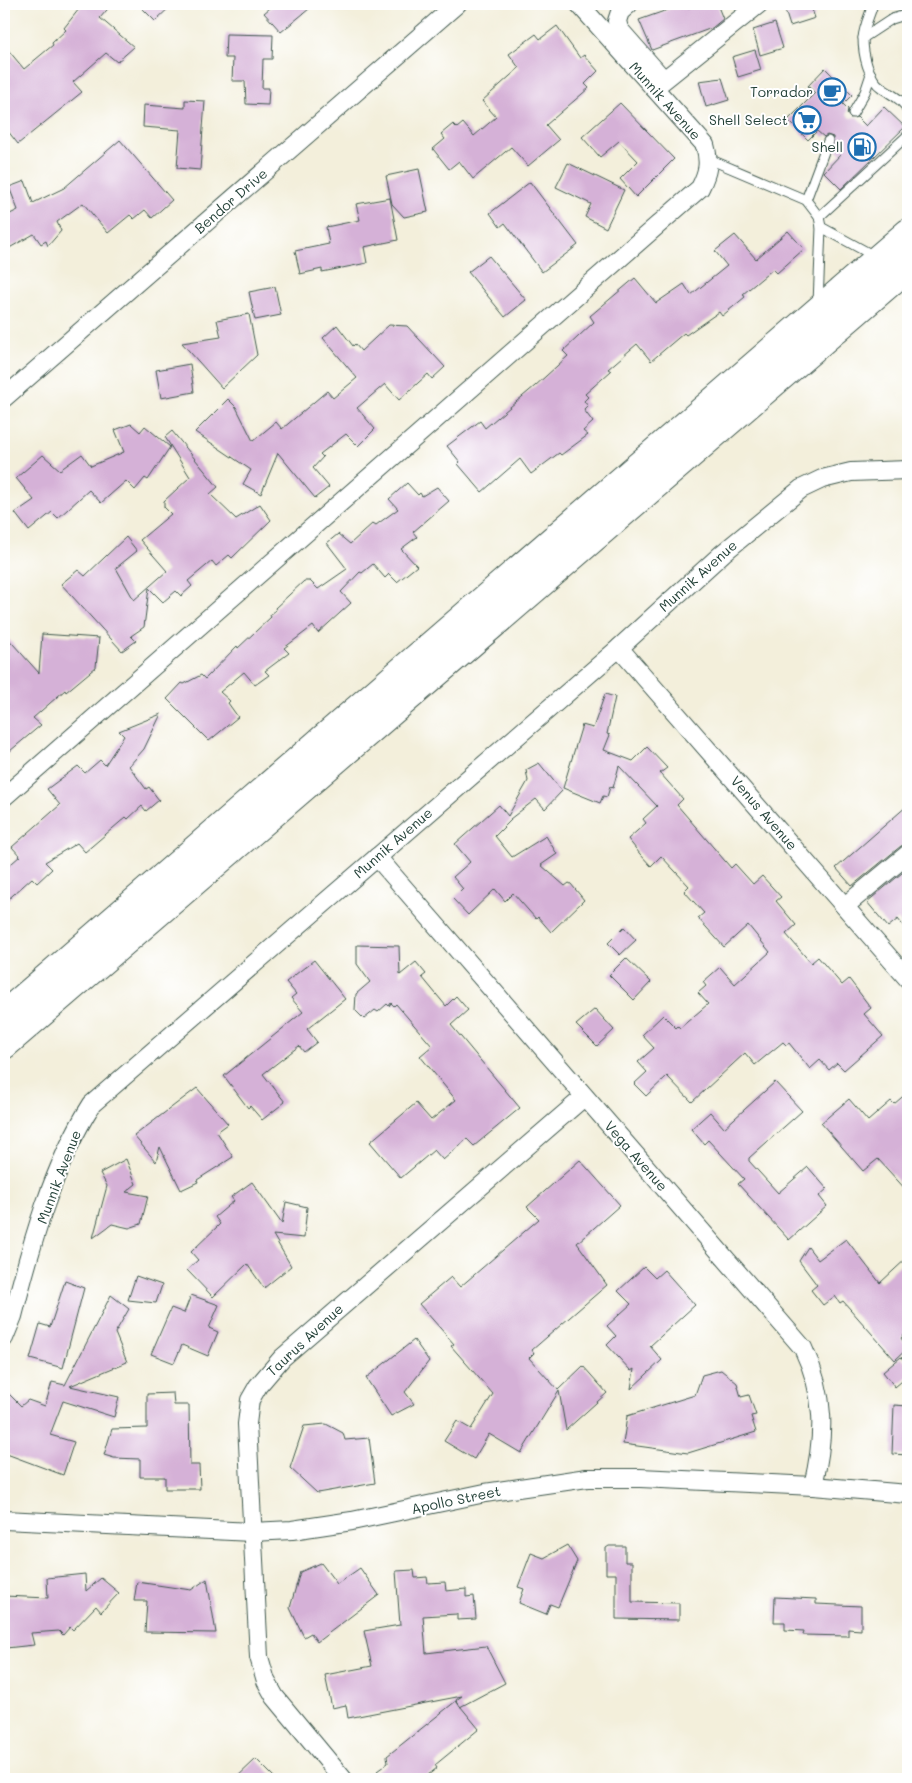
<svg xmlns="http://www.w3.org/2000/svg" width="912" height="1783" font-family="Mali,sans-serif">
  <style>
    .building { fill: #d5b1d7 }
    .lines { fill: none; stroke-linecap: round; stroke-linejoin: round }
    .lane-casing { stroke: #3f584d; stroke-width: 11 }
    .street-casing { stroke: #3f584d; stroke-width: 20 }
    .primary-casing { stroke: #3f584d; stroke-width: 30 }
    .lane { stroke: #fff; stroke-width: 9 }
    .street { stroke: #fff; stroke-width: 18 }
    .primary { stroke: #fff; stroke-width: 28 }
    .labels { text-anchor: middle; stroke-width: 4; stroke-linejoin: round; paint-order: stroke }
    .poi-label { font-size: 14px; fill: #1f3d34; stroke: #fff; text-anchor: end }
    .street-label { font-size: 14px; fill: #1f3d34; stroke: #fff }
  </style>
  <rect width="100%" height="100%" fill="#fff"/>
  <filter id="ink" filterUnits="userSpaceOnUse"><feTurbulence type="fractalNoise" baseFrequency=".02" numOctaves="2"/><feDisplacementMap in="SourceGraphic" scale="10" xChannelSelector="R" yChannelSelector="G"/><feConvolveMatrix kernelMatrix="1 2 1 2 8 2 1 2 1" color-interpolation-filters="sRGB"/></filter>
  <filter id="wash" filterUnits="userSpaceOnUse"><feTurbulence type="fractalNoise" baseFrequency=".0096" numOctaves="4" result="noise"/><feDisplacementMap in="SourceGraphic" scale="20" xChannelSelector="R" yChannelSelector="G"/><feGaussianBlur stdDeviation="1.12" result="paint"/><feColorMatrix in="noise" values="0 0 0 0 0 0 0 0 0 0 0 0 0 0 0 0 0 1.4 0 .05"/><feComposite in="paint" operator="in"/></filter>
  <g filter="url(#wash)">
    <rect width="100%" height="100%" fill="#f3efdb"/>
    <g id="blocks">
      <g class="building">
        <polygon points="83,4 112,4 100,18 134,47 117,62 106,53 73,82 82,92 18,144 4,126 4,45 24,69 53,45 52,43 66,30 64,28"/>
        <polygon points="138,4 173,4 155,21"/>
        <polygon points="275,4 315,4 281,32 264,13"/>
        <polygon points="697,4 717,4 723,19 712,28 652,50 639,20 670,9 698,7"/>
        <polygon points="794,4 810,4 815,18 790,26 784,7"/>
        <polygon points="775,23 783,48 760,55 753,30"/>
        <polygon points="557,26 580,58 584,55 598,71 585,84 589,88 546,125 559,140 528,166 511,147 473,179 459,161 449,169 433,149 445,139 441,134 453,124 457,128 463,123 474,136 496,117 482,101 519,68 509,54 536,34 540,39"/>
        <polygon points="226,34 273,35 272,59 263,59 262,88 269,88 268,105 246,104 245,81 232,81 233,58 225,58"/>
        <polygon points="755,50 761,70 738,77 732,57"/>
        <polygon points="825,68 852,95 843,104 848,109 847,114 850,118 857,117 866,126 884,107 905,127 841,189 824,172 841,154 833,146 833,137 827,135 824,137 817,131 808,140 788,120 815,93 808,86"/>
        <polygon points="722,78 729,100 706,107 699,81"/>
        <polygon points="185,100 205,101 200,170 177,168 180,130 143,127 144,105 185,108"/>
        <polygon points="620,103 674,159 636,197 620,179 638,161 619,141 600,157 582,137"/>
        <polygon points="120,140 172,200 152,218 145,210 134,219 130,215 108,233 83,203 57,222 61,231 48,246 46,241 41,244 34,234 4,251 4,217 18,210 9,187 25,181 33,203 64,188"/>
        <polygon points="568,163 624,190 606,228 585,217 591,204 556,187"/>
        <polygon points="419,169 428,212 404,217 392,204 386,176"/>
        <polygon points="530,182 578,245 542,272 505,223 500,227 490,213"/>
        <polygon points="390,198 398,240 364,247 367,263 322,272 322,269 300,274 295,251 329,244 326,227 360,220 356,204"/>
        <polygon points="788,231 804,249 777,273 773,269 743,294 745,297 722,316 719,312 686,335 684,333 651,361 637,344 608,369 611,371 585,394 588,397 584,401 588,406 584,410 593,422 583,431 588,435 561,455 559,453 531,474 520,459 482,492 458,464 460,462 447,446 480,421 485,428 535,386 568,356 563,351 594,322 590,316 635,278 656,303 684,284 691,295 727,266 715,251 735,235 756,259"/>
        <polygon points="489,256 526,300 505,317 468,272"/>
        <polygon points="275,287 281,315 255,320 249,292"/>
        <polygon points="249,314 257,355 222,388 182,343 221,337 217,320"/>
        <polygon points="337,325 353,346 355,344 361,351 389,325 407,326 445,367 432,379 428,374 399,400 385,384 357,408 375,429 358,446 346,434 320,454 323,457 313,468 329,487 315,498 278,453 261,494 243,484 251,470 195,432 228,399 236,407 253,441 276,422 282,429 327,391 333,398 357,378 323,338"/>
        <polygon points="190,364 194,392 161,398 156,370"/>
        <polygon points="131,424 140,432 145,426 170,447 148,480 145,478 135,490 126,481 101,503 89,490 58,518 52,512 29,531 15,513 34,500 16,478 43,455 60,470 82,454 91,466 124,452 115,430"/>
        <polygon points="172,431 218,487 210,494 236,519 260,504 271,520 232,558 229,555 216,566 212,561 188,581 192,586 181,596 176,591 163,602 149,588 144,627 131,636 136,641 122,651 61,584 78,570 85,576 126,537 137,551 116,568 134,600 167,571 140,540 171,514 164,507 164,501 190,477 165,437"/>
        <polygon points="407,483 418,495 420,493 422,496 437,487 449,501 413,532 417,537 401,549 417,566 397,582 389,574 385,578 373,564 362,573 360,572 341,592 351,603 318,633 313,626 284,648 289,653 265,671 269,675 255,685 244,672 220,692 230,701 228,703 238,717 209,741 167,699 182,683 184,684 201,675 205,679 237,646 238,648 271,617 270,615 276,610 275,608 304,581 310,581 318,589 347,569 327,543 338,534 350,544 373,523 376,525 398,509 389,499"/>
        <polygon points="4,634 39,673 42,634 99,638 96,667 66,692 65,690 33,718 41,725 4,756"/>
        <polygon points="605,694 615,697 607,734 610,735 604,750 633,761 647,747 667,768 660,773 683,799 677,805 731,868 735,864 753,884 762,876 781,897 776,901 796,925 786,934 811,963 818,957 842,985 849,979 871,1008 864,1014 883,1036 844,1070 837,1063 829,1070 820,1060 810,1069 789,1043 786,1045 783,1042 755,1065 745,1053 692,1102 667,1076 646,1096 634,1084 647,1072 638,1062 654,1048 642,1035 663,1015 676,1028 678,1026 680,1028 708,1004 698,993 706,986 703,982 720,967 735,984 770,952 748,925 724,947 698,918 704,913 684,891 689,886 661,856 651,866 640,854 628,839 646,823 643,819 657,806 619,766 613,788 610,787 607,797 603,796 600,803 563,788 582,725 593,728"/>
        <polygon points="161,714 144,749 129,766 146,789 149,787 159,800 146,811 142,806 128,819 126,817 85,852 77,843 45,862 52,869 37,883 32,878 4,903 4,870 20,856 12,847 60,805 47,789 78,766 85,773 100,760 105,765 124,736 119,731"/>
        <polygon points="539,763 562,791 545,809 536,799 510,819 511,820 495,836 512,857 546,836 557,854 541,865 565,886 569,883 571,884 584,900 551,932 538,917 536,919 513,893 505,901 495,889 468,915 453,899 463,889 453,877 470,862 455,844 499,805 508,816 528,781 526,770"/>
        <polygon points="908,805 908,844 901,846 852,886 836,868"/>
        <polygon points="908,868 908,932 898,919 888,927 867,902"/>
        <polygon points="624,927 636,940 620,955 608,943"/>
        <polygon points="357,945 399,946 400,975 416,962 426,974 422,977 446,1006 456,996 468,1010 451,1025 520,1108 474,1146 467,1139 443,1160 434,1150 401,1178 370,1142 416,1103 431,1120 456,1100 420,1056 432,1046 396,1004 394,1006 391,1003 389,1006 387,1004 378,1012 375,1010 364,1019 355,1010 356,994 370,982 357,964"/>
        <polygon points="626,958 651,982 634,1000 609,975"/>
        <polygon points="314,960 345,999 307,1029 317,1042 304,1052 299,1046 263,1074 285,1102 262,1120 250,1106 248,1108 224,1076 303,1012 291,998 296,994 286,982"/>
        <polygon points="595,1009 614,1030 597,1046 576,1025"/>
        <polygon points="775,1082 802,1111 749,1158 749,1161 778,1193 808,1167 827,1189 819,1196 827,1206 789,1240 738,1184 744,1179 708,1140 704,1144 691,1129 710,1112 724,1128"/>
        <polygon points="197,1088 228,1124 217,1132 233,1157 197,1180 198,1182 181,1190 160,1147 156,1162 134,1136"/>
        <polygon points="908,1092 908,1192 878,1159 863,1171 821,1123 849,1099 868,1121 891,1101 894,1104"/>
        <polygon points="126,1159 136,1184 126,1192 148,1196 141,1224 129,1228 112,1224 93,1238 107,1186 100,1173"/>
        <polygon points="580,1160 620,1205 577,1243 607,1285 532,1350 534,1353 529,1358 558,1390 583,1366 607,1393 566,1430 559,1391 521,1453 489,1434 474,1459 444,1441 457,1421 471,1429 493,1394 451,1346 454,1344 419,1304 451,1277 460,1287 539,1219 527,1207"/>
        <polygon points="252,1182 282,1224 286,1202 307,1207 304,1238 273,1235 291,1266 264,1288 247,1264 213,1297 187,1270 198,1260 191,1252 220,1224 215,1217 234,1201 231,1197"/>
        <polygon points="846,1239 880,1283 908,1257 908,1331 901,1338 908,1348 895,1360 843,1301 840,1303 835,1296 823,1305 811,1290 817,1285 799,1261 808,1247 818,1260"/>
        <polygon points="644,1267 655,1278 664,1270 695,1305 650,1346 662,1360 631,1389 634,1369 631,1371 607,1345 616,1336 607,1326 631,1304 618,1291"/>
        <polygon points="136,1276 162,1285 156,1303 128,1300"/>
        <polygon points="65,1281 84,1288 63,1368 30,1359 40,1324 50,1327"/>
        <polygon points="111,1295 129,1309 115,1333 127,1362 70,1386 119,1397 114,1417 63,1401 50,1435 74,1442 63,1475 4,1453 4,1389 21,1406 28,1400 45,1406 52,1382 65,1385"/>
        <polygon points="191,1295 219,1305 209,1328 218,1332 208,1356 182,1345 174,1363 151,1354 171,1308 184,1313"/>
        <polygon points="414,1340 429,1361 405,1392 414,1404 391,1416 366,1378"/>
        <polygon points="901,1357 908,1365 908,1376 895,1387 883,1372"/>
        <polygon points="721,1370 737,1383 741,1397 749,1395 756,1415 751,1416 756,1432 688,1453 623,1444 627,1416 695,1395 702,1375"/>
        <polygon points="173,1393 174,1405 189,1405 190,1465 199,1465 200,1489 165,1489 165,1477 140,1477 140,1459 114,1458 104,1455 112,1429 147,1428 147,1394"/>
        <polygon points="894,1405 908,1406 908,1455 892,1454"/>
        <polygon points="326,1424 343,1433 345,1440 369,1438 375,1483 317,1493 290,1468 304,1426"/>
        <polygon points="567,1545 577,1561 558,1607 550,1604 546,1614 519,1603 524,1589 518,1587 531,1553 544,1558"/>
        <polygon points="609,1546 625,1546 625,1562 632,1562 632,1602 679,1603 679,1620 616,1619 616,1574 606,1574 606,1548"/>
        <polygon points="321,1563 337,1584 360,1568 379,1595 317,1642 311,1633 304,1637 290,1608 300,1572"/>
        <polygon points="414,1570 415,1578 427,1577 428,1583 445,1582 446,1591 466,1589 466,1597 474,1596 476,1619 457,1620 457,1614 423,1616 426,1653 486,1646 505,1683 460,1707 456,1700 462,1696 348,1718 346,1705 332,1708 325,1675 372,1666 364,1631 400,1625 396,1571"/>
        <polygon points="85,1574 86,1591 101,1578 119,1593 101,1612 96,1606 73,1630 70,1627 63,1635 59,1631 31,1633 34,1645 6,1648 4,1633 4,1596 48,1598 47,1578"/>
        <polygon points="207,1579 216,1633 145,1632 147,1601 134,1601 137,1582 191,1590"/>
        <polygon points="775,1597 816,1599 816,1604 861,1606 861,1630 848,1629 848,1636 803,1635 804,1631 785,1630 785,1622 774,1622"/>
        <polygon points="456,1701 479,1729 435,1765 437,1768 423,1779 384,1779 377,1771 388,1763 387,1756"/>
        <polygon points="256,1759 276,1779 235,1779"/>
      </g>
    </g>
  </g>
  <g filter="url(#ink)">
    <use href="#blocks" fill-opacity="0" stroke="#3f584d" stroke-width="1"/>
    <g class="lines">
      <g class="lane-casing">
        <g id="lane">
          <path d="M873 4C870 15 864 26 863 38 863 54 868 79 882 88 891 95 903 99 908 111"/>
          <polyline points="863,38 892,19 908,14"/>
          <polyline points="853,113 865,92 871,74"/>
          <polyline points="709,159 806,200 819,217 821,227 818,304"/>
          <polyline points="806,200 828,141"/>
          <polyline points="819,217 908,135"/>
          <polyline points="821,227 876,257"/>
        </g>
      </g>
      <g class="street-casing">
        <g id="street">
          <polyline points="629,4 620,12 617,21 619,29 663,79"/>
          <polyline points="654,88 759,4"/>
          <polyline points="4,398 457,4"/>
          <polyline points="619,648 908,979"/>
          <path d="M4 797 700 188C708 172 710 163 705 145L579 4"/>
          <path d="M377 857 803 1348C826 1396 825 1435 813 1486"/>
          <polyline points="845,906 908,854"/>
          <path d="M4 1338 13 1316C31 1245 53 1165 92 1104L619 648 723 553 801 489 822 479 851 472 908 470"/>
          <polyline points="4,1520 252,1532 292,1530 352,1521 485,1493 587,1478 640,1478 813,1486 908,1494"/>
          <polyline points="343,1779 275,1697 266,1681 259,1657 247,1424 250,1400 258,1386 282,1358 584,1097"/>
        </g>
      </g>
      <g class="primary-casing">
        <g id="primary">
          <polyline points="4,1015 908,233"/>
          <polyline points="4,1045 908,267"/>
        </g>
      </g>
      <use href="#lane" class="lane"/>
      <use href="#street" class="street"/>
      <use href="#primary" class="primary"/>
    </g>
  </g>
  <defs>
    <g id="cafe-ring" transform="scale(1.4375)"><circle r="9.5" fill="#fff" stroke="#1f6fb2" stroke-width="1.5"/><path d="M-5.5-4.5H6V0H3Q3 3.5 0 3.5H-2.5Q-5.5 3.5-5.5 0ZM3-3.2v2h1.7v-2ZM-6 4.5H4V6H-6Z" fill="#1f6fb2"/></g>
    <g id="supermarket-ring" transform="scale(1.4375)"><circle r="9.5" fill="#fff" stroke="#1f6fb2" stroke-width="1.5"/><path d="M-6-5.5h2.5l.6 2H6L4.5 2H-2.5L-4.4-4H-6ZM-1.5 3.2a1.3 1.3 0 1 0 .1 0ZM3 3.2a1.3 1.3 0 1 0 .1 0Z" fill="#1f6fb2"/></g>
    <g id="fuel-ring" transform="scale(1.4375)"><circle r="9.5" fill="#fff" stroke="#1f6fb2" stroke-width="1.5"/><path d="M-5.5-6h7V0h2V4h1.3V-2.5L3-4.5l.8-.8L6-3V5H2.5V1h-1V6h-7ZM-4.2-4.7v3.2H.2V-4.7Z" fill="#1f6fb2"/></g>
  </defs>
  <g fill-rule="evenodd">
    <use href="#cafe-ring" x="832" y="92"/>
    <use href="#supermarket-ring" x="807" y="120"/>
    <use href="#fuel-ring" x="862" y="147"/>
  </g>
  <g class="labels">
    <g class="poi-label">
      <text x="813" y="97">Torrador</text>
      <text x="788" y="125">Shell Select</text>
      <text x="843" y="152">Shell</text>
    </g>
    <g class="street-label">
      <text transform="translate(665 101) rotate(48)" y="5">Munnik Avenue</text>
      <text transform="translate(231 201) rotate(-41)" y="5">Bendor Drive</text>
      <text transform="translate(698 576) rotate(-42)" y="5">Munnik Avenue</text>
      <text transform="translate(764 813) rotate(49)" y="5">Venus Avenue</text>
      <text transform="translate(393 843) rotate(-41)" y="5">Munnik Avenue</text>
      <text transform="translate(636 1156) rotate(49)" y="5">Vega Avenue</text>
      <text transform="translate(59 1177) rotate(-69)" y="5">Munnik Avenue</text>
      <text transform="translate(305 1340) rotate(-43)" y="5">Taurus Avenue</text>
      <text transform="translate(456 1500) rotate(-12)" y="5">Apollo Street</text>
    </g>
  </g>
  <rect width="912" height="1783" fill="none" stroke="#fff" stroke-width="20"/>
</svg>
